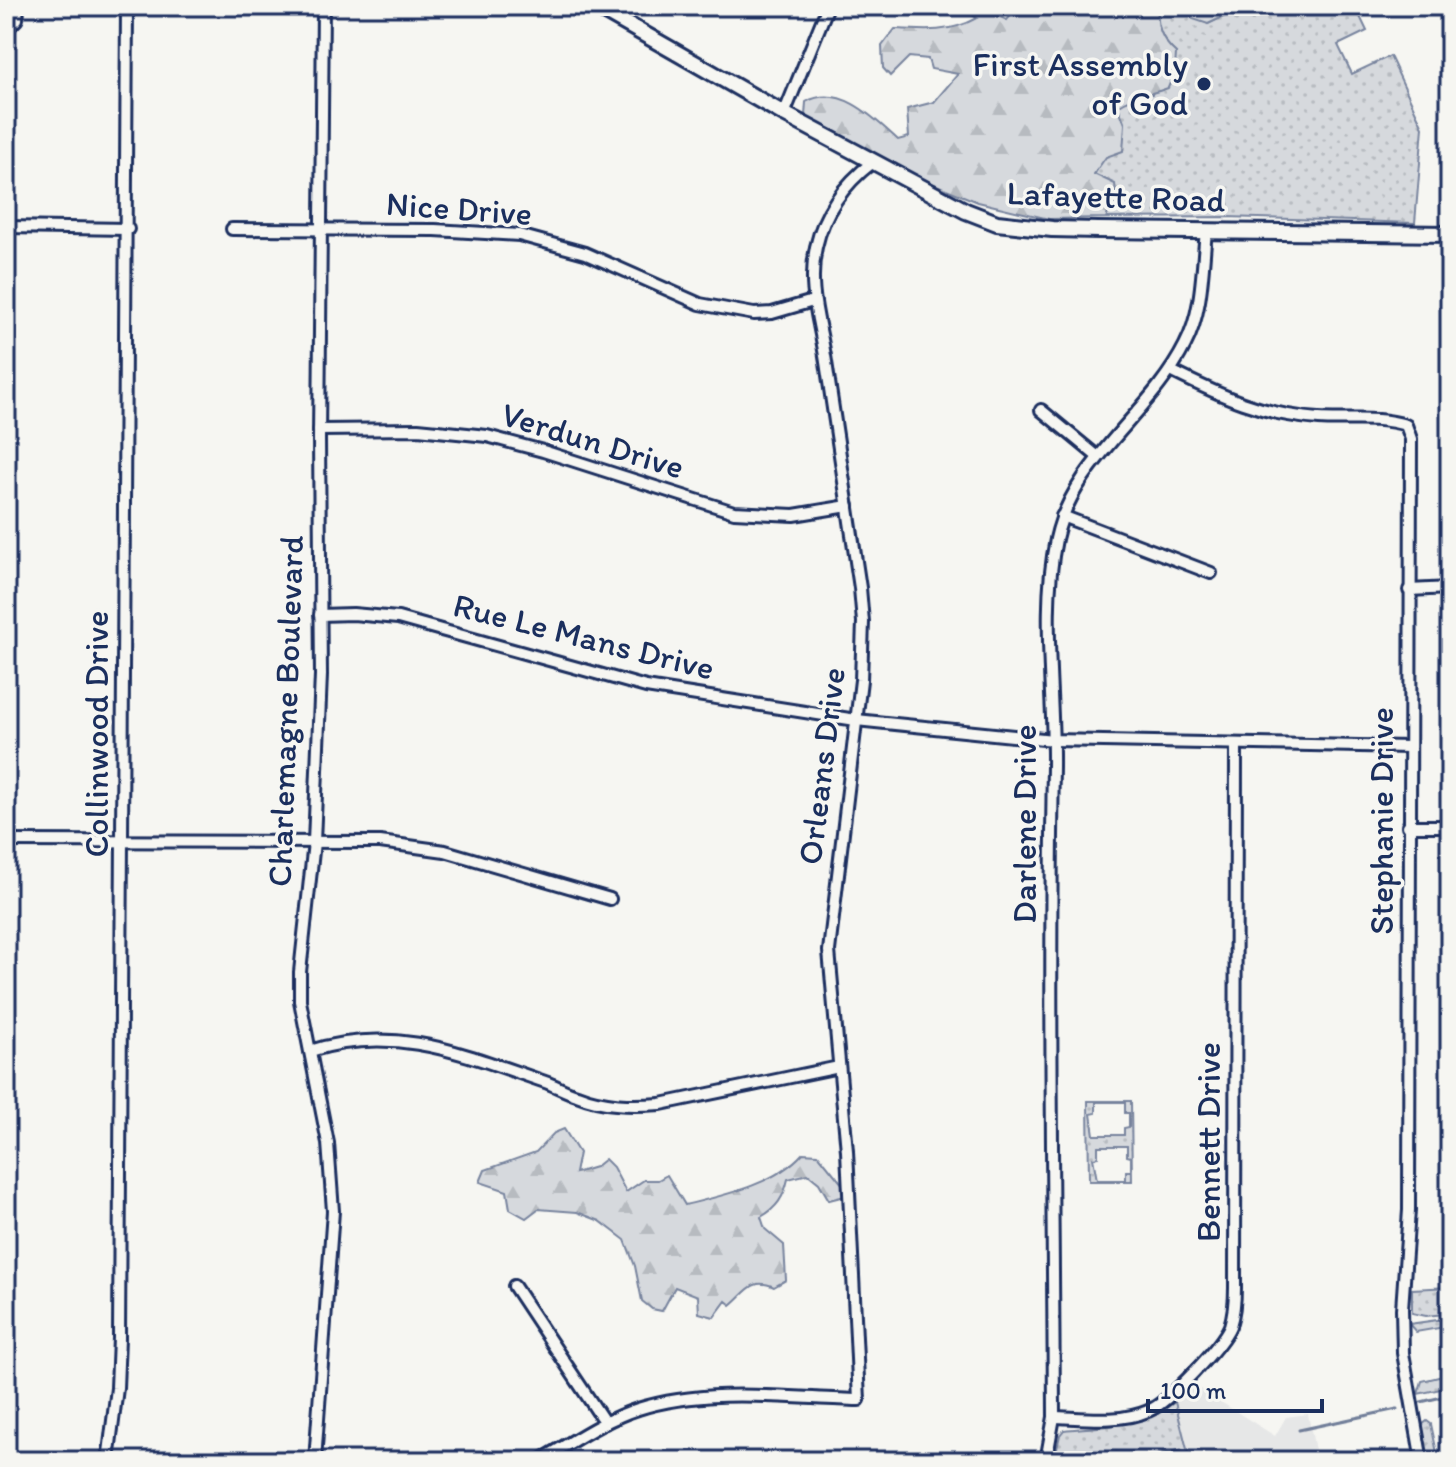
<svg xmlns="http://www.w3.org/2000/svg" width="1456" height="1467" font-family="Itim,sans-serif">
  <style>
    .built { fill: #e6e7e7 }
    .grass { fill: url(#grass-dots); stroke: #78849e; stroke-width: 2; fill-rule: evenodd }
    .forest { fill: url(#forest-firs); stroke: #78849e; stroke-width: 2 }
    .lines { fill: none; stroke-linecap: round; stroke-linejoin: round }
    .stream { stroke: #717e99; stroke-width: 3 }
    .street-casing { stroke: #1b2f5e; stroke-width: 16 }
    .secondary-casing { stroke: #1b2f5e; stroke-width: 20 }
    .street { stroke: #f6f6f2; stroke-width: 10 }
    .secondary { stroke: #f6f6f2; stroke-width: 14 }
    .poi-dot { fill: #1b2f5e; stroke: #f6f6f2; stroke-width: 3 }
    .labels { text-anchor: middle; stroke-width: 7; stroke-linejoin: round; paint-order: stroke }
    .poi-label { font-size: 34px; fill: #1b2f5e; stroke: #f6f6f2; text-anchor: end }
    .street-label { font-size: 34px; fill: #1b2f5e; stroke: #f6f6f2 }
  </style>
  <defs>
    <pattern id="grass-dots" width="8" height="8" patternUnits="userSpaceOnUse" patternTransform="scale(2)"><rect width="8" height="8" fill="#d6d9dd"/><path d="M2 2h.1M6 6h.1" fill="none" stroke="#b7bbc0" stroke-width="1.8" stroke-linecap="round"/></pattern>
    <pattern id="forest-firs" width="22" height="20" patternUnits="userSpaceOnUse" patternTransform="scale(2)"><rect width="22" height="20" fill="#d6d9dd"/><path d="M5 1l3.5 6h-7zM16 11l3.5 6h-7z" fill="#b7bbc0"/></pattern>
  </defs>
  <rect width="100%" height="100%" fill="#f6f6f2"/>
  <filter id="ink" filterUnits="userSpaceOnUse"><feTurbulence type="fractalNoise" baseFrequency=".0125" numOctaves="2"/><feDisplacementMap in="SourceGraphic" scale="16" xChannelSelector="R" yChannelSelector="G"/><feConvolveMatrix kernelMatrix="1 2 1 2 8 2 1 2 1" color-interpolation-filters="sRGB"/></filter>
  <g filter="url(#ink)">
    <polygon class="built" points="1192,1384 1275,1436 1286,1417 1308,1414 1317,1461 1190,1461 1175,1402"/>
    <g class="grass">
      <path d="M1159 6H1189L1187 9 1208 24 1246 6H1355L1367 31 1338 45 1352 74 1390 56 1423 127 1415 223 1227 217 1106 218 1116 195 1094 175 1124 124 1118 106 1129 97 1152 94 1176 53C1163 42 1154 24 1159 6Z"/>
      <path d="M1088 1101H1131L1132 1181H1089ZM1096 1102H1125V1113H1129V1127L1124 1128V1135H1094L1091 1114 1096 1113ZM1098 1146H1127V1156L1131 1157V1171H1126V1180H1097L1093 1158 1098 1157Z"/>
      <polygon points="1450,1287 1450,1303 1444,1307 1444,1314 1426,1316 1412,1313 1412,1289"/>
      <polygon points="1445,1319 1445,1327 1416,1332 1409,1324"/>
      <polygon points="1450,1362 1450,1387 1418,1394 1422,1381 1447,1375 1445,1364"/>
      <path d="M1175 1402 1190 1461H1054L1060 1435 1064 1430C1103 1426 1143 1427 1175 1402Z"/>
      <polygon points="1427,1421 1431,1424 1438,1458 1433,1461 1428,1459 1422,1425"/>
    </g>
    <g class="forest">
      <path d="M957 6H975L1007 20 1019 6H1159C1154 24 1163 42 1176 53L1175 71 1168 88C1150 95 1133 95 1118 106L1125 124 1123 151 1106 157 1094 174 1115 184 1116 195 1106 218 1049 219 978 202 929 182 823 130 805 116 806 102C840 83 874 118 898 140L909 137 907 109 934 102 958 74 931 69 928 59 909 57 890 76 883 68 882 46 895 29C925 31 950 33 977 18Z"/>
      <polygon points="1189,6 1246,6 1208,24 1193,19 1187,9"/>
      <path d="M564 1129 579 1153 575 1173 595 1167 605 1159 613 1167 626 1192 644 1180H658L667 1175 685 1205C725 1195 776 1184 803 1153L818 1154 843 1185 845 1196 829 1200 819 1183 808 1174 788 1179C784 1197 777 1208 761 1217L765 1229 784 1245 786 1280 774 1287C752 1277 747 1292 731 1305L726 1301 714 1317 699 1313 698 1296 675 1287 662 1311 652 1309 642 1301 635 1266 625 1240 600 1221 577 1212 538 1209 526 1218 510 1209 507 1191 480 1182 485 1170 536 1152 554 1133Z"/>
    </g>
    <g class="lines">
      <g class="stream">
        <polyline points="1421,1402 1450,1395"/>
        <polyline points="1299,1430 1397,1409"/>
        <polyline points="1135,1461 1181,1450"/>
      </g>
      <g class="street-casing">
        <g id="street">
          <polyline points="6,30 17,19 18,6"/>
          <polyline points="784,114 828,6"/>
          <polyline points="6,227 128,229"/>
          <polyline points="232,229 435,230 519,235 585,253 700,304 754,314 772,313 813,301"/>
          <path d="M1171 371C1221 396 1262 415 1319 419 1349 421 1378 416 1406 425L1411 439 1409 1210 1402 1309 1403 1353 1422 1461"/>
          <polyline points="1041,410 1098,457"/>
          <polyline points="319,430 418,429 487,436 543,451 734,512 794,515 848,506"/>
          <polyline points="1062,516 1211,573"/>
          <polyline points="1409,590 1450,588"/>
          <polyline points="320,615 353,614 398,618 646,687 856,720 1053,740 1409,747"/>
          <polyline points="1408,826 1450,826"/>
          <polyline points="6,841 380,842 445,851 610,899"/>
          <path d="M310 1051C397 1023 468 1056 548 1083 558 1087 567 1092 577 1095 604 1106 632 1106 661 1104L839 1067"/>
          <polyline points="514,1286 605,1423"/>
          <path d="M1054 1417C1084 1418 1120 1423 1148 1411 1168 1403 1222 1345 1230 1326 1234 1313 1235 1301 1235 1288L1236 744"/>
          <polyline points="108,1461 117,1388 119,1338 127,6"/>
          <polyline points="315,1461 333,1211 328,1143 300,1001 300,972 314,842 321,675 319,439 323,6"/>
          <path d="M539 1461C571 1443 603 1420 638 1409 708 1387 787 1398 859 1400L847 1151 829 951 861 680 863 622 860 588C849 512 837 437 826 362 820 321 807 290 816 247 824 211 844 184 873 162"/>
          <path d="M1046 1461 1054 1417C1053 1200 1049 984 1053 767 1054 694 1041 610 1056 539 1073 460 1150 415 1185 345 1203 311 1202 269 1206 231"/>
        </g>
      </g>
      <g class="secondary-casing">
        <polyline id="secondary" points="595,6 784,114 966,211 997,223 1052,229 1098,230 1450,234"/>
      </g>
      <use href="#street" class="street"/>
      <use href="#secondary" class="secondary"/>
    </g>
  </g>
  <circle class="poi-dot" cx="1204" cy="84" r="8"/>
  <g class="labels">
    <g class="poi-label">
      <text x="1188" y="76">First Assembly<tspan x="1188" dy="39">of God</tspan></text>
    </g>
    <g class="street-label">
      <text transform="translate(1116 196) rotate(2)" y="12">Lafayette Road</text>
      <text transform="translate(459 208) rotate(4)" y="12">Nice Drive</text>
      <text transform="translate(593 440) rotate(17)" y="12">Verdun Drive</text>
      <text transform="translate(584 636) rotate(14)" y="12">Rue Le Mans Drive</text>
      <text transform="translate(285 711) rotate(-88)" y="12">Charlemagne Boulevard</text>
      <text transform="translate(96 734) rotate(-90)" y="12">Collinwood Drive</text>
      <text transform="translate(821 766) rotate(-83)" y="12">Orleans Drive</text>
      <text transform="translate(1381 821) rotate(-90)" y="12">Stephanie Drive</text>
      <text transform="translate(1024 824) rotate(-90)" y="12">Darlene Drive</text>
      <text transform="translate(1208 1142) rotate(-90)" y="12">Bennett Drive</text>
    </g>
  </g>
  <rect width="1456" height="1467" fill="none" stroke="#f6f6f2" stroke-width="32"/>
  <rect x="16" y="16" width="1424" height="1435" fill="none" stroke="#1b2f5e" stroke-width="3" filter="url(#ink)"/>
  <path d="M1148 1399v12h174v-12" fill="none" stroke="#1b2f5e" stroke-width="4"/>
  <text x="1160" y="1399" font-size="24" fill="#1b2f5e" stroke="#f6f6f2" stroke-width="6" paint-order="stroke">100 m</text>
</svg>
